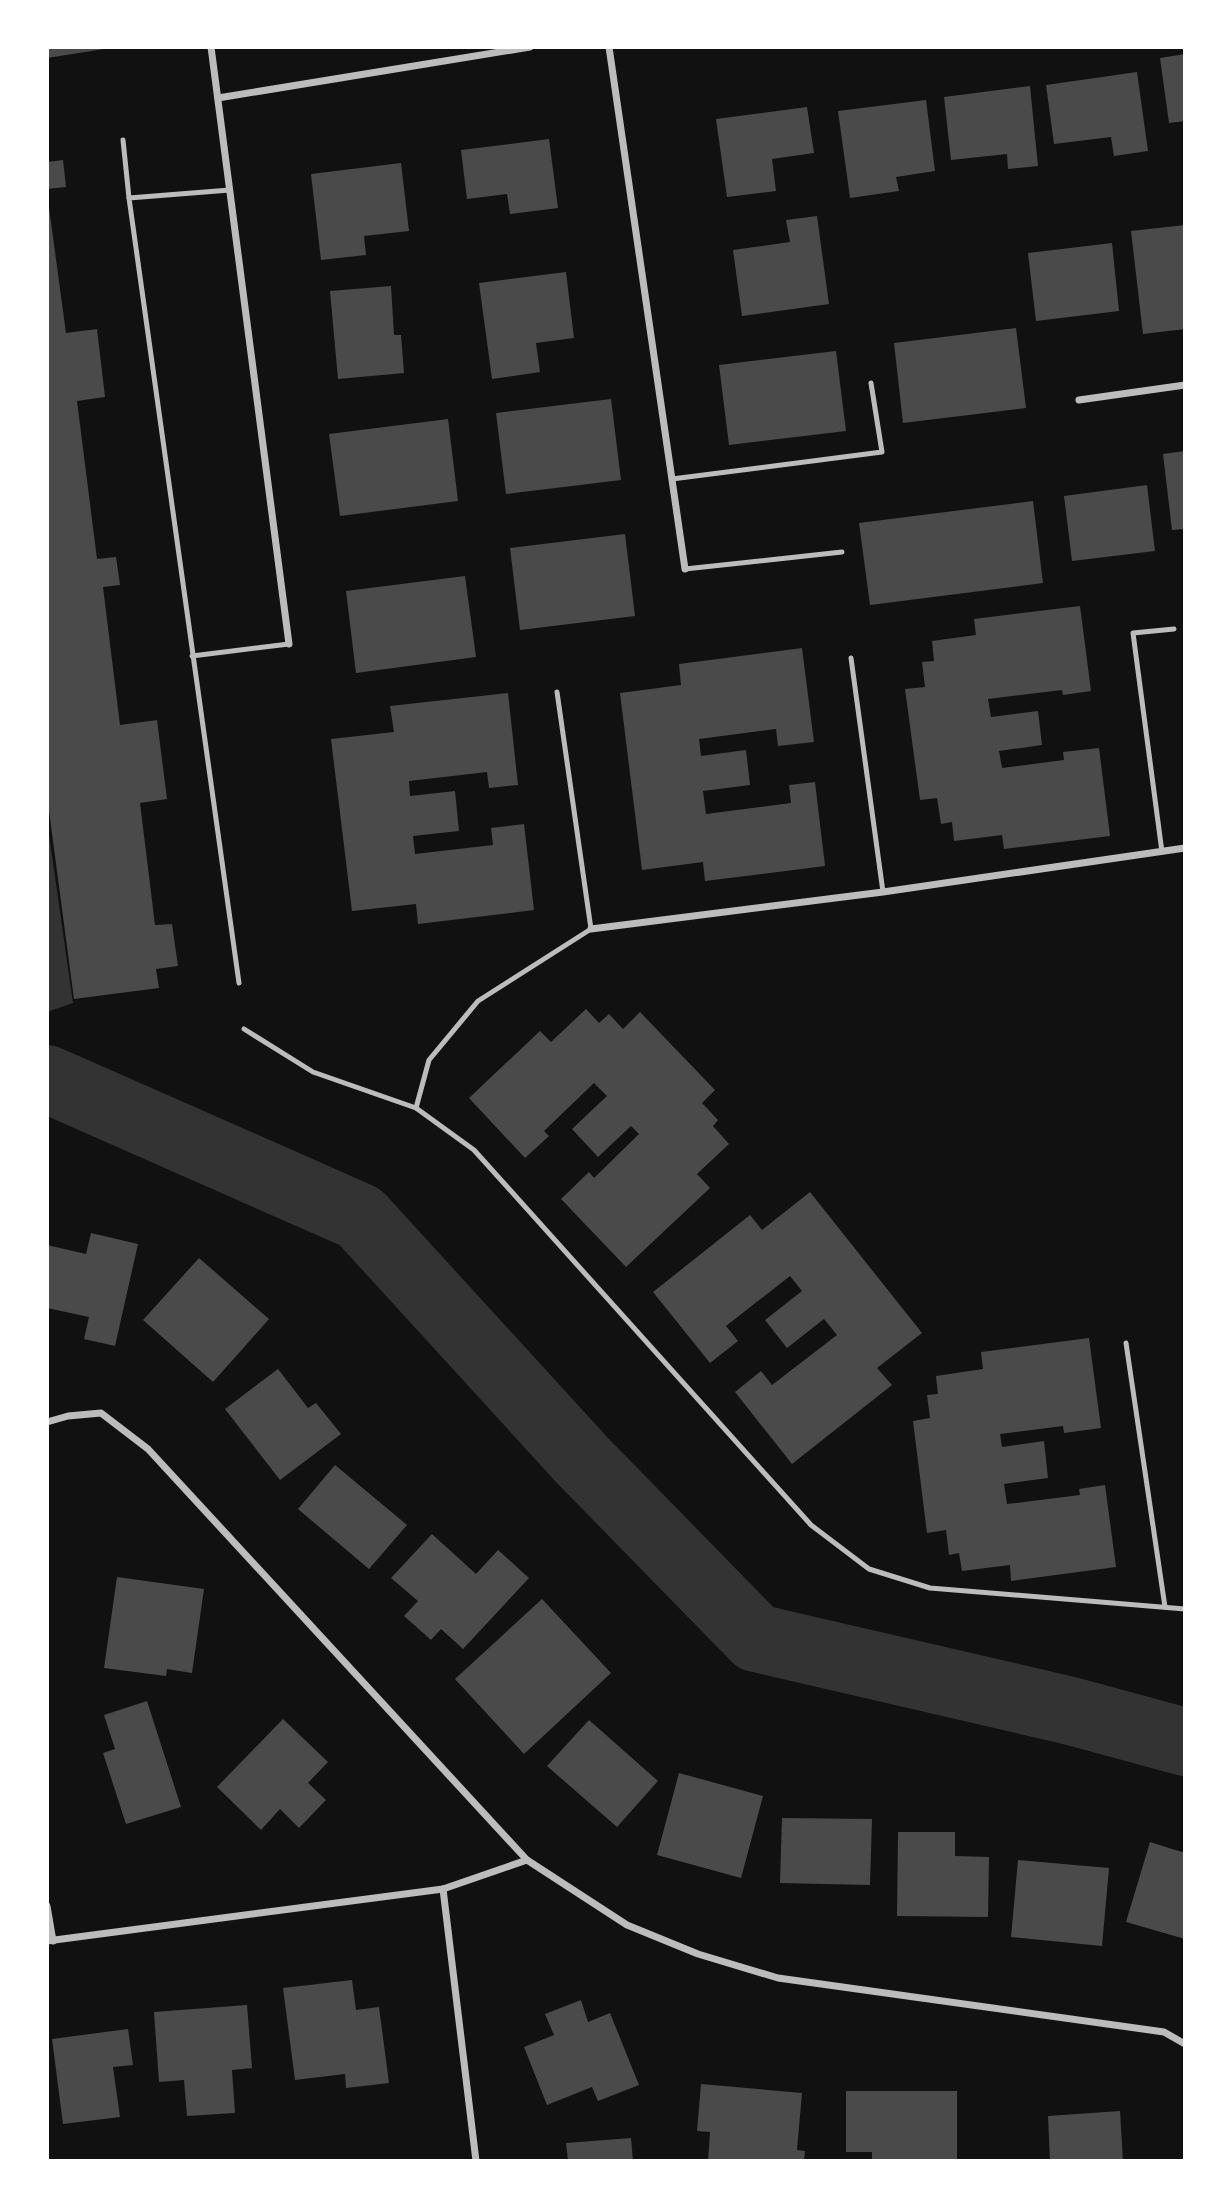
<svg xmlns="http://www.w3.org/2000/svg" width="1232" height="2208" font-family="Inter,sans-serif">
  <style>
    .water { fill: #333 }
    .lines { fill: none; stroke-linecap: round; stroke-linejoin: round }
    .river { stroke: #333; stroke-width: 68 }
    .building { fill: #4a4a4a }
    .service { stroke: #bcbcbc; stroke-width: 5 }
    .minor { stroke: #bcbcbc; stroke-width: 7 }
  </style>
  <rect width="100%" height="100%" fill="#111"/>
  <polygon class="water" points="47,821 73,1003 47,1012"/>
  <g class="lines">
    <polyline class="river" points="47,1079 360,1217 582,1460 756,1638 1071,1711 1185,1742"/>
  </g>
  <g class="building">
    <polygon points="47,47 104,47 104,49 47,58"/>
    <polygon points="1185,54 1185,121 1169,123 1160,58"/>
    <polygon points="1137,72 1148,151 1114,156 1111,137 1054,144 1046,85"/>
    <polygon points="1030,86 1038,166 1008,169 1007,154 951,160 944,97"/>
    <polygon points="926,100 935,171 896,177 899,191 850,198 838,111"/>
    <polygon points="807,107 814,153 772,159 776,191 727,197 716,119"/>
    <polygon points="549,139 558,208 510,214 507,194 467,199 461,150"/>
    <polygon points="63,160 66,187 47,189 47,162"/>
    <polygon points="401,163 409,231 364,236 366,255 321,260 311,174"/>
    <polygon points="47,193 66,333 97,329 105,397 77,401 97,559 116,557 120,585 103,587 120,725 157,720 167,799 140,803 155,925 172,924 178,966 156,969 159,988 74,999 47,796"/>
    <polygon points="817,216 829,304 742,316 733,250 790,242 786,220"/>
    <polygon points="1185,225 1185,329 1143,334 1131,231"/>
    <polygon points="1112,243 1119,311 1036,321 1028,253"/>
    <polygon points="566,272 574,338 536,343 540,372 492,379 479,283"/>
    <polygon points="391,286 394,335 401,335 404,373 338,379 330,291"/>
    <polygon points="1016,328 1026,408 903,423 894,343"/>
    <polygon points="836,351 846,431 729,445 719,365"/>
    <polygon points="611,399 621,480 506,494 496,413"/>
    <polygon points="448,419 458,501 340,516 329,434"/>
    <polygon points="1185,451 1185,529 1172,530 1163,454"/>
    <polygon points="1147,485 1155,551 1072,561 1064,496"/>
    <polygon points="1033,501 1043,583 870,605 859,523"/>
    <polygon points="625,534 635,616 520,630 510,548"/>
    <polygon points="465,576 476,657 356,673 346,591"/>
    <polygon points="1080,606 1091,691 1063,695 1062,690 988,699 991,717 1038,711 1042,745 999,751 1002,768 1064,760 1063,752 1099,748 1110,836 1004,849 1002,835 954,841 952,822 941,824 937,798 920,800 905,689 925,687 922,662 934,661 932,641 976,635 974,619"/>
    <polygon points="802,648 814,742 778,746 776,729 699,739 701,756 746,750 750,785 703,791 706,814 791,803 789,785 815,782 825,866 705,881 703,862 642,870 620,693 681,685 679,664"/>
    <polygon points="508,693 518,785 489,788 487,772 409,781 410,796 455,791 459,831 413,836 415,854 493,845 491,828 524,824 534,910 418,924 416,904 352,911 331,739 394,732 390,706"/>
    <polygon points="586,1009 599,1023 609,1014 623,1029 640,1012 715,1090 702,1103 718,1120 713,1126 729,1144 697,1174 710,1188 626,1267 561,1199 589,1172 594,1178 639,1134 631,1126 598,1157 572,1129 607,1096 594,1083 544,1131 549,1136 525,1158 469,1098 540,1031 551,1042"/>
    <polygon points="810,1192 922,1333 877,1368 892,1385 792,1464 735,1392 761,1371 772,1385 837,1335 824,1319 787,1348 765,1320 802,1291 790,1276 726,1326 738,1341 710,1363 653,1292 750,1215 762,1230"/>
    <polygon points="91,1233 138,1244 115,1346 84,1339 89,1317 47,1308 47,1245 86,1254"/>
    <polygon points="199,1258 269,1319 213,1382 143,1320"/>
    <polygon points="1089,1338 1101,1428 1064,1433 1063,1426 1000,1434 1002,1447 1044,1441 1048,1478 1004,1484 1007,1504 1080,1495 1079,1489 1105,1485 1116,1567 1011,1581 1010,1565 962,1571 959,1553 949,1555 946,1530 927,1533 913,1421 930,1418 927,1395 938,1394 936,1376 983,1369 981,1352"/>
    <polygon points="278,1369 308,1408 316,1403 341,1434 280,1480 225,1409"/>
    <polygon points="335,1465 407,1525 369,1569 298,1509"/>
    <polygon points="432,1534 476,1574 498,1550 529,1578 463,1649 441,1629 431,1640 404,1616 418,1601 391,1578"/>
    <polygon points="117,1577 204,1589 192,1673 167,1669 166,1676 104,1668"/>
    <polygon points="542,1599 611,1673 524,1754 455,1679"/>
    <polygon points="147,1701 181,1807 126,1824 103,1753 115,1749 104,1715"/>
    <polygon points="283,1719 328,1762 308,1783 326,1800 299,1828 280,1809 261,1830 217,1787"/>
    <polygon points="589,1720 658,1781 617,1827 547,1766"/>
    <polygon points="679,1773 763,1796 741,1878 657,1855"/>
    <polygon points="782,1818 872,1819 870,1885 780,1883"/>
    <polygon points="898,1832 955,1832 955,1856 989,1857 988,1917 897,1916"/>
    <polygon points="1150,1842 1185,1853 1185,1939 1126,1922"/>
    <polygon points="1018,1860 1109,1868 1102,1946 1011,1937"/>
    <polygon points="352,1980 356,2010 379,2007 389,2083 346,2088 345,2074 295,2080 283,1988"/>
    <polygon points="581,2000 588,2022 610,2013 639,2085 598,2101 592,2087 547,2105 524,2047 554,2035 545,2014"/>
    <polygon points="247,2005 252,2068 232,2070 235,2113 187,2116 184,2080 159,2082 154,2012"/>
    <polygon points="128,2029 133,2065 113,2067 120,2117 63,2124 52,2039"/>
    <polygon points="701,2084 802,2093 797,2150 805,2151 804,2161 708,2161 710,2132 697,2131"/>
    <polygon points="846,2091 957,2091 957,2160 872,2161 872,2152 846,2152"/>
    <polygon points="1120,2111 1123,2161 1050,2161 1048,2116"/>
    <polygon points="631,2138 633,2161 568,2161 566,2143"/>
  </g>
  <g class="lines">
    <g class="service">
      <polyline points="123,140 129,198"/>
      <polyline points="230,190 129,198 239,983"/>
      <polyline points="672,479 882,452 871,383"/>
      <polyline points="685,569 842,552"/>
      <polyline points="192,656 289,644"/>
      <polyline points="851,658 883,892"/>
      <polyline points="1162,852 1133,633 1174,629"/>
      <polyline points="244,1029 313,1072 416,1108 474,1150 811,1525 869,1569 930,1588 1185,1609"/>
      <polyline points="416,1108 429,1060 478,1001 591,929 557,692"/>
      <polyline points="1126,1343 1165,1607"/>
    </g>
    <g class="minor">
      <polyline points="211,47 289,644"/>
      <polyline points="609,47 685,569"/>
      <polyline points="218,98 530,47"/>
      <polyline points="1079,400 1185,385"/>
      <polyline points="591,929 883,892 1185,848"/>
      <polyline points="47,1422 68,1416 101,1413 148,1449 527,1860"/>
      <polyline points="443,1889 476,2161"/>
      <polyline points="47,1906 53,1941"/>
      <polyline points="47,1941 443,1889 527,1860 627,1925 698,1954 778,1978 1164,2032 1185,2044"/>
    </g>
  </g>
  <rect width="1232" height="2208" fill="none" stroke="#ffffff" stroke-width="98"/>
</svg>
